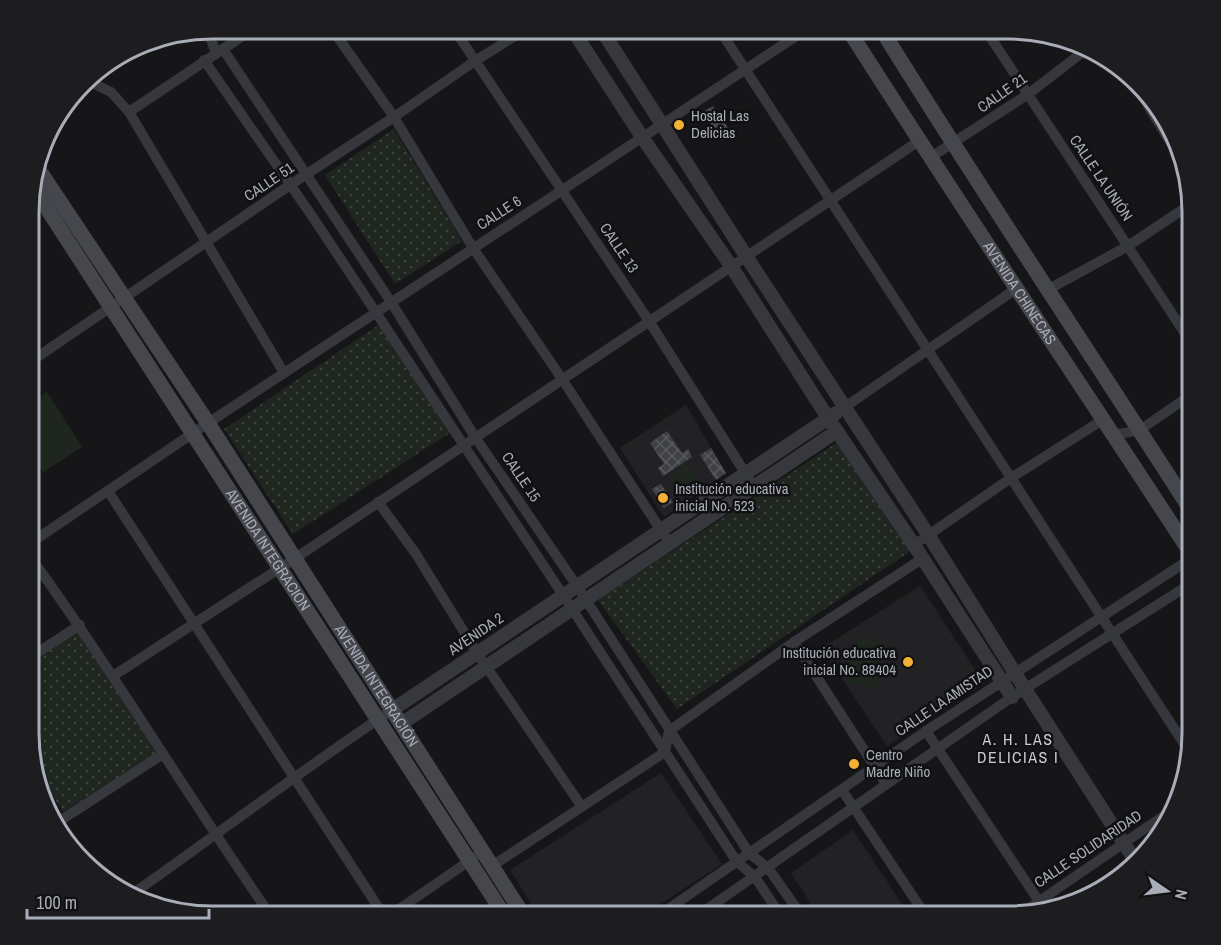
<svg xmlns="http://www.w3.org/2000/svg" width="1221" height="945" font-family="'Archivo Narrow',sans-serif">
  <style>
    .built { fill: #222225 }
    .grass { fill: url(#grass-dots) }
    .garden { fill: #1e261f }
    .building { fill: url(#building-cross-hatch) }
    .lines { fill: none; stroke-linecap: round; stroke-linejoin: round }
    .minor { stroke: #37383d; stroke-width: 10 }
    .tertiary { stroke: #37383d; stroke-width: 14 }
    .secondary { stroke: #45474d; stroke-width: 15 }
    .poi-dot { fill: #f2b134; stroke: #111113; stroke-width: 2 }
    .labels { text-anchor: middle; stroke-width: 5; stroke-linejoin: round; paint-order: stroke }
    .street-label { font-size: 15px; fill: #a8adb8; stroke: #111113 }
    .poi-label { font-size: 15px; fill: #a8adb8; stroke: #111113; text-anchor: start }
    .neighbourhood-label { font-size: 16px; letter-spacing: 1.5px; fill: #c9ccd4; stroke: #111113 }
    .rim { fill: none; stroke: #a8adb8; stroke-width: 3 }
  </style>
  <defs>
    <pattern id="grass-dots" width="8" height="8" patternUnits="userSpaceOnUse" patternTransform="scale(1.5)"><rect width="8" height="8" fill="#1e261f"/><path d="M2 2h.1M6 6h.1" fill="none" stroke="#3c433d" stroke-width="1.8" stroke-linecap="round"/></pattern>
    <pattern id="building-cross-hatch" width="8" height="8" patternUnits="userSpaceOnUse" patternTransform="scale(1.5)"><rect width="8" height="8" fill="#404145"/><path d="M0 0l8 8M0 8l8-8" fill="none" stroke="#595a5e"/></pattern>
  </defs>
  <rect width="100%" height="100%" fill="#161618"/>
  <g class="built">
    <polygon points="686,405 726,473 664,517 620,448"/>
    <polygon points="920,586 984,683 887,746 822,648"/>
    <polygon points="661,773 722,864 642,916 539,916 510,870"/>
    <polygon points="853,830 910,916 819,916 791,873"/>
  </g>
  <g class="grass">
    <polygon points="394,129 462,241 395,284 325,175"/>
    <polygon points="380,324 450,433 293,534 224,429"/>
    <polygon points="841,440 915,548 677,709 598,600"/>
    <polygon points="79,631 157,753 63,812 36,770 29,745 29,664"/>
  </g>
  <g class="garden">
    <polygon points="47,392 82,447 43,472 30,451 30,403"/>
    <polygon points="686,462 700,484 687,493 672,472"/>
    <polygon points="858,636 887,641 876,688 848,682"/>
  </g>
  <g class="building">
    <polygon points="713,106 732,134 722,141 703,112"/>
    <polygon points="667,431 682,453 688,449 692,457 663,476 658,468 664,464 650,443"/>
    <polygon points="711,448 726,473 716,480 700,455"/>
    <polygon points="661,484 673,502 664,508 652,489"/>
  </g>
  <g class="lines">
    <g class="minor">
      <polyline points="207,29 216,53"/>
      <polyline points="332,29 394,117 473,248 562,379 670,544"/>
      <polyline points="454,29 649,321 754,487"/>
      <polyline points="719,29 1190,753"/>
      <polyline points="985,29 1192,344"/>
      <polyline points="223,49 391,302 475,437 577,586 749,853 768,868 802,916"/>
      <polyline points="204,60 314,219 563,595 737,862 755,877 781,916"/>
      <polyline points="1128,73 1183,163"/>
      <polyline points="86,80 111,92 129,112 284,373"/>
      <polyline points="129,112 253,29"/>
      <polyline points="931,157 1027,95 1088,48"/>
      <polyline points="1049,289 1128,246 1191,204"/>
      <polyline points="30,362 290,185 394,117 475,61 526,29"/>
      <polyline points="845,407 1017,288"/>
      <polyline points="1114,435 1140,430 1192,394"/>
      <polyline points="108,491 384,916"/>
      <polyline points="378,502 416,554 477,653 582,807"/>
      <polyline points="29,544 208,423 807,29"/>
      <polyline points="914,545 1011,478 1104,419"/>
      <path d="M29 555C114 672 188 797 271 916"/>
      <polyline points="794,642 886,784"/>
      <polyline points="29,658 80,625"/>
      <polyline points="113,676 294,559 919,141"/>
      <polyline points="926,731 1044,909"/>
      <polyline points="842,790 926,916"/>
      <polyline points="42,792 60,821"/>
      <polyline points="55,824 163,754"/>
      <polyline points="492,866 665,752 669,731 794,642 922,559"/>
      <path d="M131 895C218 834 303 769 392 710"/>
      <polyline points="1019,915 1175,808"/>
      <polyline points="389,916 475,857"/>
      <polyline points="658,916 926,731 1192,558"/>
      <polyline points="697,916 1012,697 1192,583"/>
    </g>
    <g class="tertiary">
      <polyline points="572,29 642,137 731,266 828,418 914,545 1012,697"/>
      <polyline points="601,29 746,256 929,536 1025,689 1136,862"/>
      <polyline points="392,710 836,413"/>
      <polyline points="401,724 837,431"/>
    </g>
    <g class="secondary">
      <path id="s1" d="M848 29C960 206 1078 380 1192 555"/>
      <path d="M881 29C982 192 1089 351 1192 512"/>
      <path id="s2" d="M37 167 208 423 524 916"/>
      <path id="s3" d="M31 184 505 916"/>
    </g>
  </g>
  <g class="poi-dot">
    <circle cx="679" cy="125" r="6"/>
    <circle cx="663" cy="498" r="6"/>
    <circle cx="908" cy="662" r="6"/>
    <circle cx="854" cy="764" r="6"/>
  </g>
  <g class="labels">
    <g class="street-label">
      <text transform="translate(1002 93) rotate(-35)" y="5">CALLE 21</text>
      <text transform="translate(1101 178) rotate(56)" y="5">CALLE LA UNIÓN</text>
      <text transform="translate(269 182) rotate(-34)" y="5">CALLE 51</text>
      <text transform="translate(499 213) rotate(-33)" y="5">CALLE 6</text>
      <text transform="translate(619 248) rotate(56)" y="5">CALLE 13</text>
      <text dy="5" stroke="none"><textPath href="#s1" startOffset="315">AVENIDA CHINECAS</textPath></text>
      <text transform="translate(521 477) rotate(56)" y="5">CALLE 15</text>
      <text dy="5" stroke="none"><textPath href="#s3" startOffset="436">AVENIDA INTEGRACION</textPath></text>
      <text transform="translate(476 634) rotate(-34)" y="5">AVENIDA 2</text>
      <text dy="5" stroke="none"><textPath href="#s2" startOffset="620">AVENIDA INTEGRACIÓN</textPath></text>
      <text transform="translate(944 701) rotate(-34)" y="5">CALLE LA AMISTAD</text>
      <text transform="translate(1088 849) rotate(-34)" y="5">CALLE SOLIDARIDAD</text>
    </g>
    <g class="poi-label">
      <text x="691" y="121">Hostal Las<tspan x="691" dy="17">Delicias</tspan></text>
      <text x="675" y="494">Institución educativa<tspan x="675" dy="17">inicial No. 523</tspan></text>
      <text x="896" y="658" text-anchor="end">Institución educativa<tspan x="896" dy="17">inicial No. 88404</tspan></text>
      <text x="866" y="760">Centro<tspan x="866" dy="17">Madre Niño</tspan></text>
    </g>
    <g class="neighbourhood-label">
      <text x="1018" y="745">A. H. LAS<tspan x="1018" dy="18">DELICIAS I</tspan></text>
    </g>
  </g>
  <path d="M0 0H1221V945H0ZM212 39H1009A173 173 0 0 1 1182 212V733A173 173 0 0 1 1009 906H212A173 173 0 0 1 39 733V212A173 173 0 0 1 212 39Z" fill="#1d1d20" fill-rule="evenodd"/>
  <path class="rim" d="M212 39H1009A173 173 0 0 1 1182 212V733A173 173 0 0 1 1009 906H212A173 173 0 0 1 39 733V212A173 173 0 0 1 212 39Z"/>
  <g transform="translate(1167 891) rotate(104)" stroke="#111113" stroke-width="4.5" paint-order="stroke">
  <path d="M0-4.5L10 22L0 15L-10 22Z" fill="#a8adb8"/>
  <text y="-9" font-size="16" font-weight="bold" text-anchor="middle" fill="#a8adb8">N</text>
  </g>
  <path d="M27 909v9h182v-9" fill="none" stroke="#a8adb8" stroke-width="3"/>
  <text x="36" y="909" font-size="18" fill="#a8adb8" stroke="#111113" stroke-width="4.5" paint-order="stroke">100 m</text>
</svg>
